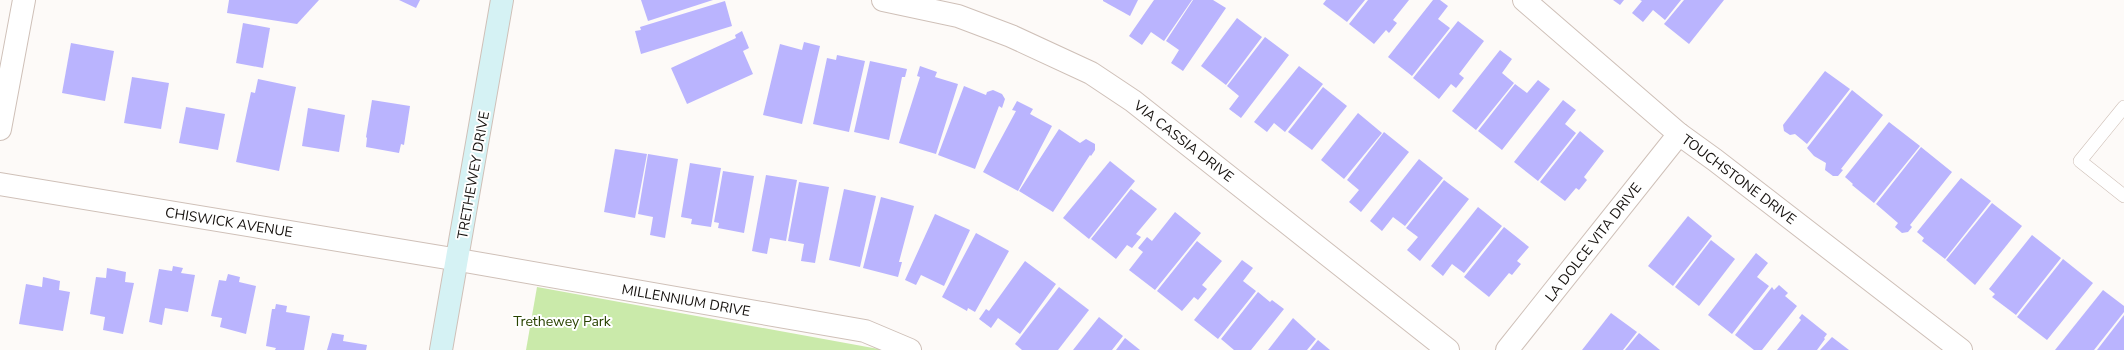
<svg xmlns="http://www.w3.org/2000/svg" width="2124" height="350" font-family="'Nunito Sans',sans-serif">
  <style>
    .green { fill: #caeaaa }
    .building { fill: #bab4fe }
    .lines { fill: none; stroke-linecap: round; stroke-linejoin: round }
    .service-casing { stroke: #cfc0b8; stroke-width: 14 }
    .minor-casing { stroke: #cfc0b8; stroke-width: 24 }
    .secondary-casing { stroke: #cfc0b8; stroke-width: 24 }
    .service { stroke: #fff; stroke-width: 13 }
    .minor { stroke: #fff; stroke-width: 22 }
    .secondary { stroke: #d5f2f4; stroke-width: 22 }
    .labels { text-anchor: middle; stroke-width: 4; stroke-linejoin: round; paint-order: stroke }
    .street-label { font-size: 14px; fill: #15110e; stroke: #fff }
    .park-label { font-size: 14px; fill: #294300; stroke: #fff }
  </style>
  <rect width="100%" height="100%" fill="#fdfaf8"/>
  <polygon class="green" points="537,287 884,350 526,350"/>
  <g class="building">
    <polygon points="229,0 319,0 297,24 227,13"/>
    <polygon points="399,0 420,0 416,8"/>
    <polygon points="641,0 713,0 648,21"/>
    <polygon points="1103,0 1138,0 1130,16 1103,1"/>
    <polygon points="1154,0 1192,0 1164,41 1151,32 1142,45 1129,36"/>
    <polygon points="1193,0 1213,0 1226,8 1183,71 1171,63 1179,50 1166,41"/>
    <polygon points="1326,0 1365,0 1347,22 1323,4"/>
    <polygon points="1368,0 1409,0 1393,20 1397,23 1389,33 1386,30 1374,44 1349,24"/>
    <polygon points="1433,0 1440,0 1448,6 1438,19 1450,28 1412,76 1388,57"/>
    <polygon points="1613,0 1624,0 1620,5"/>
    <polygon points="1640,0 1681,0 1665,20 1653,10 1643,22 1632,13 1642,1"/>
    <polygon points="1684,0 1724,0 1689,44 1664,24"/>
    <polygon points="725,1 732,26 641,54 635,31 641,30 640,27"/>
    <polygon points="1237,18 1262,37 1226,85 1201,66"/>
    <polygon points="1458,21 1484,41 1459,74 1464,78 1456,88 1451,84 1439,99 1413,78"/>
    <polygon points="243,23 270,28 263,68 236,63"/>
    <polygon points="742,31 749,48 743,51 753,74 687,104 671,68 736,38 735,35"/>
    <polygon points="1265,37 1289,55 1241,118 1229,109 1239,96 1227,86"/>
    <polygon points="804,42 820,46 802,124 763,115 780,44 802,50"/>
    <polygon points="71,43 114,51 105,101 62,93"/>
    <polygon points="1500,50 1512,59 1502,73 1514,83 1476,130 1452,111"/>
    <polygon points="837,55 865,61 849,132 813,124 827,58 836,60"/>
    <polygon points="870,61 907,69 905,77 902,77 889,140 854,132"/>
    <polygon points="920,66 937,72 935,77 958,84 936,154 899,143 920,77 917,76"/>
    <polygon points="1299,66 1323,84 1285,132 1274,123 1267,132 1254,122"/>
    <polygon points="1825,71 1850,89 1807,144 1795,134 1790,135 1784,131 1783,125"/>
    <polygon points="132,77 169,83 161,129 124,123"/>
    <polygon points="258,79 296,87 279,171 236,162 251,92 255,93"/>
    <polygon points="1538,80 1550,89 1502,150 1478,131 1515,84 1527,93"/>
    <polygon points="964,86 986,95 987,92 993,90 1002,94 1005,99 1002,108 999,106 975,169 938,155"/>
    <polygon points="1323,87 1347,106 1312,150 1288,132"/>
    <polygon points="1852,90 1883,115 1841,169 1843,170 1838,176 1833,176 1825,170 1826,163 1814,156 1807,148"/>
    <polygon points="372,100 410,106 404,145 401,144 399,153 366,147 367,138 366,137"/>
    <polygon points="1563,100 1576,110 1565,124 1576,133 1538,181 1514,162"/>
    <polygon points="1017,101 1033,109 1030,114 1052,126 1018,191 983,172 1016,111 1012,110"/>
    <polygon points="186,107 225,114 218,150 179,143"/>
    <polygon points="308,108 345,115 339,152 302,146"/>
    <polygon points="1358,113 1382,133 1344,179 1321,160"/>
    <polygon points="1889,122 1920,146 1874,203 1852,185 1853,184 1845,177"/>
    <polygon points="1059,129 1080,143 1086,139 1095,144 1095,150 1091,156 1090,155 1053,212 1019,191"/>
    <polygon points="1580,131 1604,151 1584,177 1587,180 1579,190 1576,188 1565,201 1540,182"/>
    <polygon points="1384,132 1409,152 1361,212 1349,202 1359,190 1347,180"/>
    <polygon points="1921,147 1952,172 1910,225 1912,227 1908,232 1902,233 1895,227 1898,223 1876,204"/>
    <polygon points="615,149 647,154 635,218 604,212"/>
    <polygon points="648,154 678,159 665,238 650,235 653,217 638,214"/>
    <polygon points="1419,159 1443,178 1405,226 1393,217 1382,231 1370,221"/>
    <polygon points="1110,161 1135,181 1089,239 1063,218"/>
    <polygon points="690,163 721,168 711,227 691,224 692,219 681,217"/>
    <polygon points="723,171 754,176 744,233 718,228 719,223 714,222"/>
    <polygon points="766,175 797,180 786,241 770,238 767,254 752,251"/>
    <polygon points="1961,178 1991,201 1945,259 1922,241 1924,238 1917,232"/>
    <polygon points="1444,180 1469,199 1420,261 1407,250 1418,237 1406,228"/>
    <polygon points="799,182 829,187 815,263 801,261 804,244 788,241"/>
    <polygon points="844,189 876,196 860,267 829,260"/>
    <polygon points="1131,189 1157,209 1136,234 1141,237 1132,248 1127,245 1116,259 1091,239"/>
    <polygon points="881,197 914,206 899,262 902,262 898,277 863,268"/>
    <polygon points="1992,203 2022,226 1975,285 1946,260"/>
    <polygon points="1478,207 1502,226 1464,273 1452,264 1443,276 1431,266"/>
    <polygon points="1175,212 1201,233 1155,290 1129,270 1143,252 1138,248 1147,237 1152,241"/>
    <polygon points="935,214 970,230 944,286 921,275 916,285 905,280"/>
    <polygon points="1688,216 1712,236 1673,286 1648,266"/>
    <polygon points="1504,227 1529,247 1517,261 1521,264 1512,275 1509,273 1489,297 1464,277"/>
    <polygon points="976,233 1009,251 975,312 968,308 967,311 942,297"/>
    <polygon points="2032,235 2061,258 2016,315 1992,297 1995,294 1989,289"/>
    <polygon points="1711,240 1735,259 1699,306 1675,287"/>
    <polygon points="1197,241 1222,261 1202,285 1207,289 1198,300 1194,297 1182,311 1157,291"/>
    <polygon points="1756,253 1768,263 1757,277 1769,286 1732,334 1708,315"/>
    <polygon points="2063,259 2093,283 2047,340 2017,317"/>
    <polygon points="1242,260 1253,268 1243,281 1256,291 1218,339 1194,320"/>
    <polygon points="1025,261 1056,284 1020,334 998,318 991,328 979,319 986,309 989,311"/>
    <polygon points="173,266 183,268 181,273 195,275 188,312 165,308 162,325 149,322 159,269 172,271"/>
    <polygon points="107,268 126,272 125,282 134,283 123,334 103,330 105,317 90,314 96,277 106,278"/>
    <polygon points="228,274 240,277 239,282 256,286 246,334 220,327 222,318 211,316 219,280 226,281"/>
    <polygon points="43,277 60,281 59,290 70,292 63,331 19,324 26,284 42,287"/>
    <polygon points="1779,285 1788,293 1785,296 1797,306 1762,350 1754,350 1735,335 1772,287 1774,290"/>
    <polygon points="1059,287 1089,310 1058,350 1022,350 1015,344"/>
    <polygon points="2103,290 2124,306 2124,312 2094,350 2055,350"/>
    <polygon points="1258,292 1270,302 1272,300 1284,309 1251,350 1234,350 1221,339"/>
    <polygon points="276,304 287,306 286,312 310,316 304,350 275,350 276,348 266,346 272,309 275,309"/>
    <polygon points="1611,313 1637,332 1623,350 1582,350"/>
    <polygon points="1802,314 1827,334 1824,338 1825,339 1817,350 1777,350 1801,320 1799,318"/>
    <polygon points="2124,315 2124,350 2097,350"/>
    <polygon points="1099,317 1123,336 1112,350 1073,350"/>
    <polygon points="1293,318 1316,339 1307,350 1268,350"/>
    <polygon points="332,333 344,335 343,341 367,345 366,350 327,350"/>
    <polygon points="1639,333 1660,350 1625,350"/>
    <polygon points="1832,337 1849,350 1820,350"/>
    <polygon points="1125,338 1140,350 1116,350"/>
    <polygon points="1318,340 1330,350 1310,350"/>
  </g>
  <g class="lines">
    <g class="service-casing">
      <polyline id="service" points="2124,107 2080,161 2124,196"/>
    </g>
    <g class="minor-casing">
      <g id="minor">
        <polyline points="883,0 958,16 1011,36 1091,73 1133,101 1448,350"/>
        <polyline points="1524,0 1679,134 1715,160 1961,350"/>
        <polyline points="0,129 24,0"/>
        <polyline points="0,184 459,260 865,331 910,350"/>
        <polyline points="1507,350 1679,134"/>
      </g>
    </g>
    <g class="secondary-casing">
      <polyline id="secondary" points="441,350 502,0"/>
    </g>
    <use href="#service" class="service"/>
    <use href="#minor" class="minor"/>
    <use href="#secondary" class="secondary"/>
  </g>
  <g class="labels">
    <g class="street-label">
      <text transform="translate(1184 141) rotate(38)" y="5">VIA CASSIA DRIVE</text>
      <text transform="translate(473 175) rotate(-80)" y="5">TRETHEWEY DRIVE</text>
      <text transform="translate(1739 179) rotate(37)" y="5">TOUCHSTONE DRIVE</text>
      <text transform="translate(229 222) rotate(9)" y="5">CHISWICK AVENUE</text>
      <text transform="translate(1593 242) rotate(-52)" y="5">LA DOLCE VITA DRIVE</text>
      <text transform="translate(686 300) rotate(10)" y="5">MILLENNIUM DRIVE</text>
    </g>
    <g class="park-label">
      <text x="562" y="326">Trethewey Park</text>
    </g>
  </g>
</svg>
